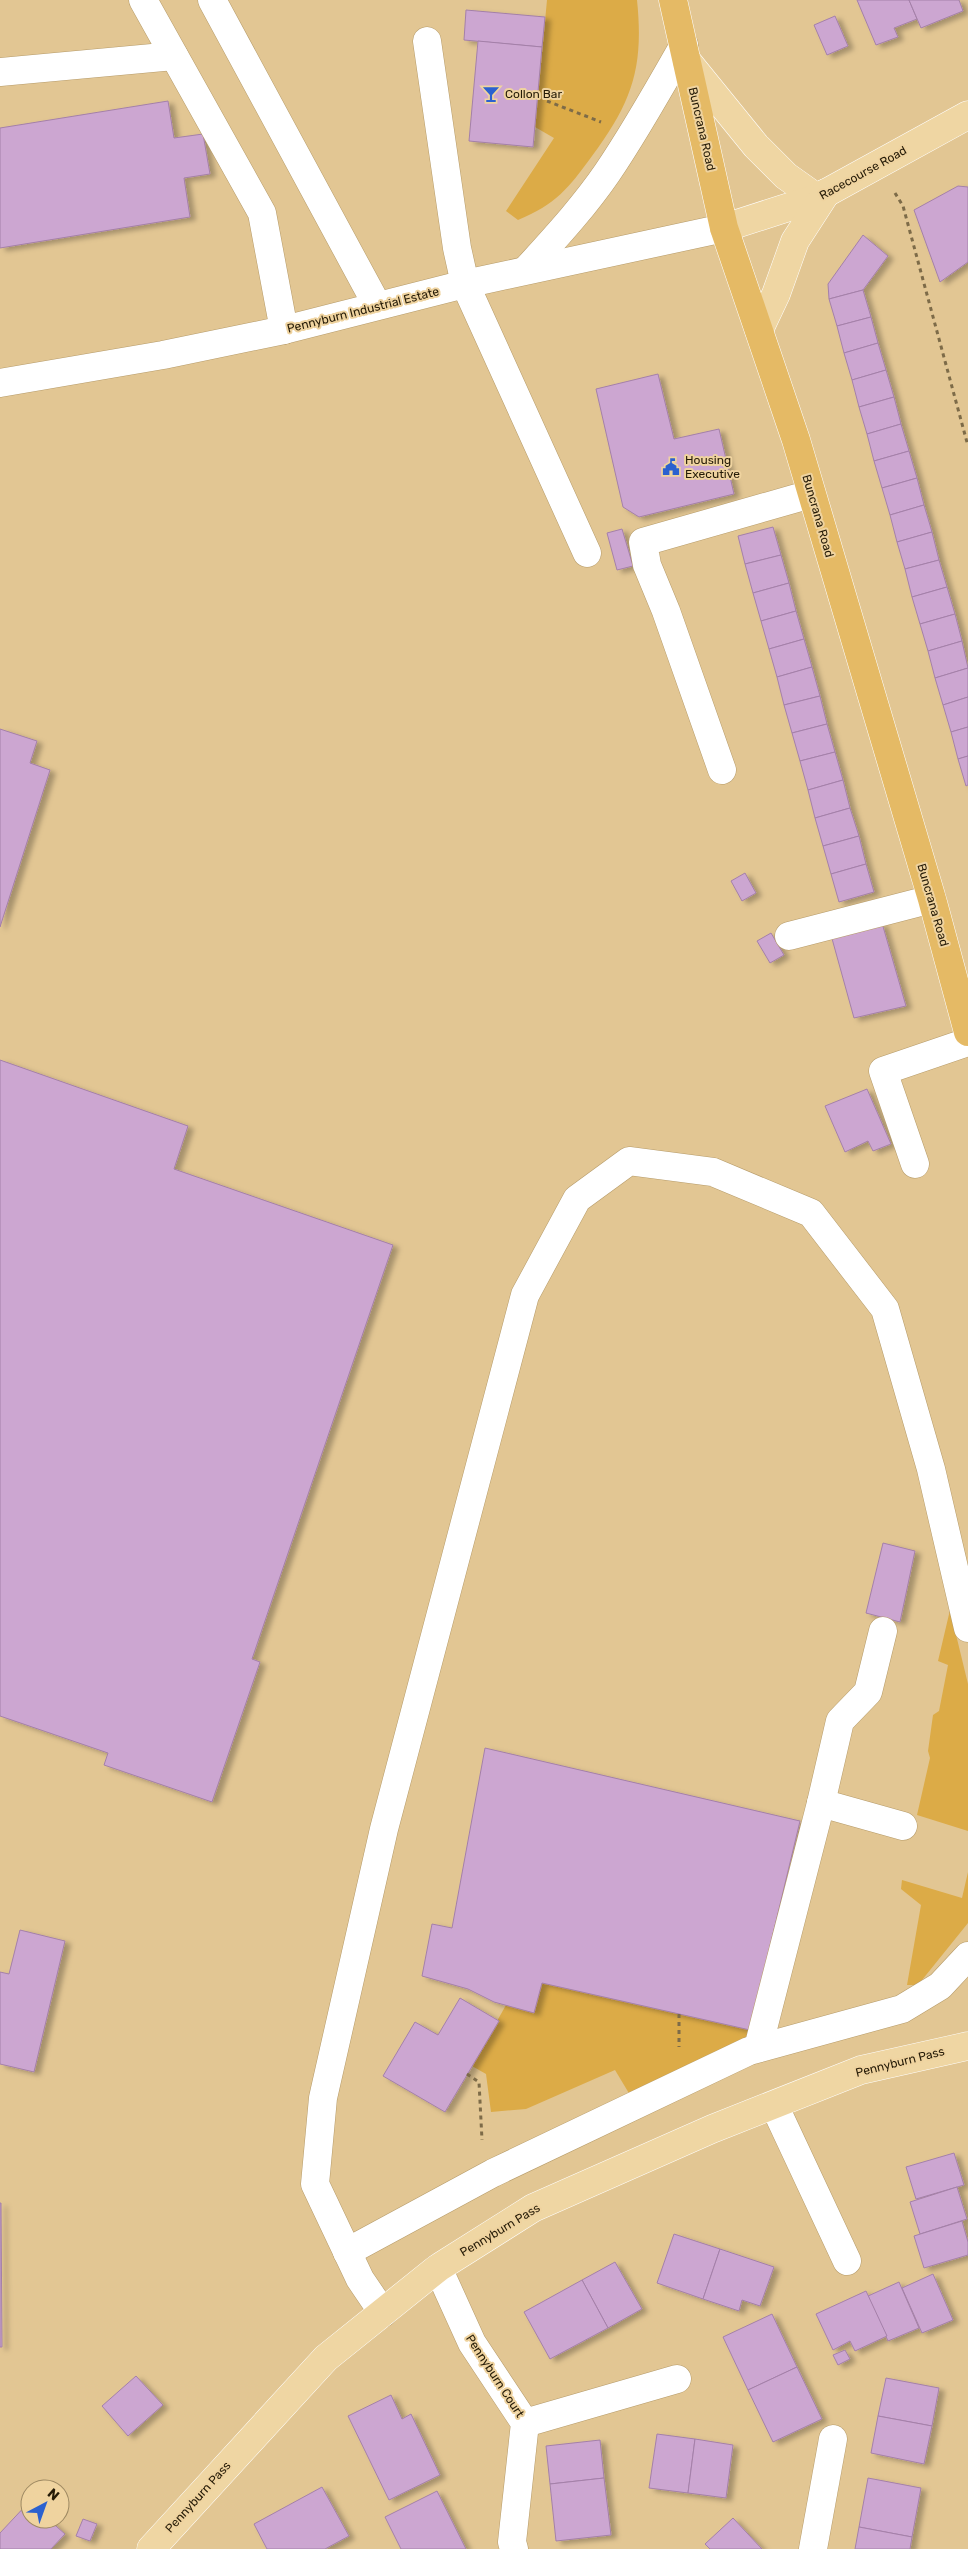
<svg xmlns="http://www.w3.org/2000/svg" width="968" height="2549" font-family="Rubik,sans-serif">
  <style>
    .green { fill: #dcab47 }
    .building { fill: #cca6d1; stroke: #a480a9; filter: url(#shadow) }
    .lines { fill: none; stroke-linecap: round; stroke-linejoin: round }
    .minor-casing { stroke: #b69b69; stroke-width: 29 }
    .major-casing { stroke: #fff; stroke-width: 29 }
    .highway-casing { stroke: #fff; stroke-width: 29 }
    .path { stroke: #7d6b48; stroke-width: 3; stroke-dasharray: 4 4; stroke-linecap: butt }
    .minor { stroke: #fff; stroke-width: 28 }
    .major { stroke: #efd6a3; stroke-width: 28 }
    .highway { stroke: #e5ba65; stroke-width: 28 }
    .labels { text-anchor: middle; stroke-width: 4; stroke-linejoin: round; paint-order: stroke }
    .poi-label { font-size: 12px; fill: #251b07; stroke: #efd39f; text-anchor: start }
    .street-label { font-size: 12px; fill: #251b07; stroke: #efd39f }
  </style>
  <defs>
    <filter id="shadow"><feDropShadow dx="5.5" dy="3" stdDeviation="2.5" flood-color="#0004"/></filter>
  </defs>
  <rect width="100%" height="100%" fill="#e2c693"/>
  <g class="green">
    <path d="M547 0H637C644 68 632 102 592 156 568 189 556 204 518 220L506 211 554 138 535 127Z"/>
    <polygon points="950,1610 968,1684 968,1831 917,1815 930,1758 928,1751 933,1715 939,1711 948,1665 938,1661"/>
    <polygon points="968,1872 968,1923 918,1985 907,1985 921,1905 901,1889 902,1880 962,1898"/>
    <polygon points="542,1983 750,2030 747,2042 630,2095 615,2070 526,2109 491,2112 486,2074 472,2066 506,2005"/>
  </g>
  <g class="building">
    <polygon points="857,0 909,0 917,19 894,28 898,37 876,45"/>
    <polygon points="909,0 959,0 963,11 921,28"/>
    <polygon points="466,10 545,17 542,47 464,40"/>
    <polygon points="835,16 848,46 827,55 814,25"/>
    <polygon points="478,41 542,47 533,147 469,141"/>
    <polygon points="168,101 174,138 203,134 210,174 184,178 190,217 0,248 0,128"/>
    <polygon points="958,186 968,187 968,262 940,282 914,210"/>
    <polygon points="863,235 888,256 863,290 829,299 828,284"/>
    <polygon points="863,290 871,317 837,326 829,299"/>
    <polygon points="871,317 878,343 844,353 837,326"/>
    <polygon points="878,343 886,370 852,380 844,353"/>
    <polygon points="886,370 894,397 859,407 852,380"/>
    <polygon points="658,374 674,439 719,429 734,494 639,517 623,507 596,389"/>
    <polygon points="894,397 901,424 867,434 859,407"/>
    <polygon points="901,424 909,451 874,461 867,434"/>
    <polygon points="909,451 917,478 882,488 874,461"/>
    <polygon points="917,478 924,505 890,515 882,488"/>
    <polygon points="924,505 932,532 897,542 890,515"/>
    <polygon points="773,527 781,555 745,564 738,536"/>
    <polygon points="622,529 633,566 617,570 607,533"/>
    <polygon points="932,532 939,560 905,569 897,542"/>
    <polygon points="781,555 789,583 753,593 745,564"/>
    <polygon points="939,560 947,587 912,597 905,569"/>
    <polygon points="789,583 796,611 761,621 753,593"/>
    <polygon points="947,587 955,614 920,624 912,597"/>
    <polygon points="796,611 804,639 769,649 761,621"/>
    <polygon points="955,614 962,641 928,651 920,624"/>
    <polygon points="804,639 812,667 777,677 769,649"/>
    <polygon points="962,641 968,668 935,678 928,651"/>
    <polygon points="812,667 820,696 784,705 777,677"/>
    <polygon points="968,668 968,697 943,705 935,678"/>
    <polygon points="820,696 827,724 792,733 784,705"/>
    <polygon points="968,697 968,727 951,732 943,705"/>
    <polygon points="827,724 835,752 800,761 792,733"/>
    <polygon points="968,727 968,756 958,759 951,732"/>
    <polygon points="0,729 37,741 30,763 50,770 0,927"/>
    <polygon points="835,752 843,780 808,790 800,761"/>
    <polygon points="968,756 968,785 966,786 958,759"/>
    <polygon points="843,780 850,808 815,818 808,790"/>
    <polygon points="850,808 859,836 823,846 815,818"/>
    <polygon points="859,836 866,864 831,874 823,846"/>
    <polygon points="866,864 874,892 839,902 831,874"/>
    <polygon points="745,873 756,893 742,901 731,881"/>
    <polygon points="882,923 906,1006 854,1018 831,935"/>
    <polygon points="771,933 784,955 770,963 757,941"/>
    <polygon points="0,1060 188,1126 174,1169 393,1245 252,1659 260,1662 212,1802 104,1765 108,1753 0,1716"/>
    <polygon points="867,1089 891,1144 873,1151 868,1141 845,1152 825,1106"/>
    <polygon points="883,1543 915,1551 900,1622 866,1613"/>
    <polygon points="485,1748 800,1821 750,2030 542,1983 534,2013 494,2002 468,1989 422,1976 432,1924 452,1928"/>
    <polygon points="20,1930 65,1941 34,2072 0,2064 0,1972 9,1974"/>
    <polygon points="460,1998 499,2021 445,2112 383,2076 415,2022 438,2035"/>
    <polygon points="954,2153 964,2185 916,2199 906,2167"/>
    <polygon points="957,2187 967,2219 920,2234 910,2202"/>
    <polygon points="0,2203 1,2203 2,2347 0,2347"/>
    <polygon points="962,2221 968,2242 968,2255 924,2268 914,2236"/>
    <polygon points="674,2234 720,2249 703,2299 657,2283"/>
    <polygon points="720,2249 774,2267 760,2306 742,2300 739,2311 703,2299"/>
    <polygon points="615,2262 642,2309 608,2328 582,2280"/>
    <polygon points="933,2274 953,2320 922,2333 902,2288"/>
    <polygon points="582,2280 608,2328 550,2359 524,2312"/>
    <polygon points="899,2282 919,2328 888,2341 868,2296"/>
    <polygon points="866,2291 887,2336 855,2351 850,2341 833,2350 816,2314"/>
    <polygon points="772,2314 797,2367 748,2390 723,2337"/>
    <polygon points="845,2350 850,2359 838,2365 833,2355"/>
    <polygon points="797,2367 822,2419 773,2442 748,2390"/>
    <polygon points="136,2376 163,2405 128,2436 102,2406"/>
    <polygon points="886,2378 939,2388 932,2426 878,2416"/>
    <polygon points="391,2395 402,2419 411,2414 440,2475 389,2500 348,2416"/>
    <polygon points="878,2416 932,2426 924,2464 871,2453"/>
    <polygon points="657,2434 695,2439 688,2493 649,2488"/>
    <polygon points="695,2439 733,2445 726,2498 688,2493"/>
    <polygon points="600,2440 604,2478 550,2484 546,2446"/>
    <polygon points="604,2478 611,2535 556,2541 550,2484"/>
    <polygon points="868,2478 921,2488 912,2537 859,2527"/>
    <polygon points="322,2487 349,2536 325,2549 267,2549 254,2524"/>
    <polygon points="437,2491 466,2549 401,2549 385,2517"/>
    <polygon points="29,2502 30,2519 48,2519 65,2534 51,2549 0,2549 0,2533"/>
    <polygon points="733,2518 762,2549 710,2549 705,2544"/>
    <polygon points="83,2519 97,2524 90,2541 76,2536"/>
    <polygon points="859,2527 912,2537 910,2549 855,2549"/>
  </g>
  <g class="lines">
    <g class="minor-casing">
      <g id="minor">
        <polyline points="143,0 262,213 284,330"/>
        <polyline points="212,0 377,305"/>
        <polyline points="427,41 457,248 465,284 587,553"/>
        <polyline points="0,72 174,56"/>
        <path d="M526 270C554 239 583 208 607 173 635 132 659 89 684 45"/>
        <polyline points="0,383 163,355 284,330 465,284 724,228"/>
        <polyline points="722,770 666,611 647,565 643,542 811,494"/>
        <polyline points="789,936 932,899"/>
        <polyline points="915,1164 883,1071 968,1042"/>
        <polyline points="821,1803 840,1721 868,1692 883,1631"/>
        <polyline points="758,2048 821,1803 903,1826"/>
        <polyline points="774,2105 847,2261"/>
        <polyline points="347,2252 493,2173 749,2051 902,2009 940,1986 968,1956"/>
        <polyline points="438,2268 472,2343 525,2423 512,2542 514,2549"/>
        <polyline points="383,2313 360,2279 315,2184 323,2098 384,1829 525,1295 577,1199 629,1161 713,1172 811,1213 885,1309 931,1469 968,1628"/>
        <polyline points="525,2423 677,2379"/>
        <polyline points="813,2549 833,2439"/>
      </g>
    </g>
    <g class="major-casing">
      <g id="major">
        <polyline points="687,61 756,146 786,176 817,198"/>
        <polyline points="724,228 817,198 968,115"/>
        <polyline points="759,330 776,294 795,241 826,193"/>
        <polyline points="151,2549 326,2358 438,2268 533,2208 712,2129 861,2070 968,2046"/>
      </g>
    </g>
    <g class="highway-casing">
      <polyline id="highway" points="673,0 724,228 796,440 932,899 968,1032"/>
    </g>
    <g class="path">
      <polyline points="547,101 601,122"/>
      <polyline points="895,193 903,206 968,446"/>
      <polyline points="679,2014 679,2047"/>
      <polyline points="467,2074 479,2082 482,2140"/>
    </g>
    <use href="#minor" class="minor"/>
    <use href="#major" class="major"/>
    <use href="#highway" class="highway"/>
  </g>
  <defs>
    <g id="bar-bare" transform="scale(1.35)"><path d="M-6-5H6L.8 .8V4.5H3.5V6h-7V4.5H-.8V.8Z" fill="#2b61cf" stroke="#efd39f" stroke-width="2.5" paint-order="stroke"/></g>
    <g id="civic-bare" transform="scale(1.35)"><path d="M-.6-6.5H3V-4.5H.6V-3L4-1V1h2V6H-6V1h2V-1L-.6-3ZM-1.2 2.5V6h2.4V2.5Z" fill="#2b61cf" stroke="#efd39f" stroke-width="2.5" paint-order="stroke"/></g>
  </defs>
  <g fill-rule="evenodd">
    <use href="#bar-bare" x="491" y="94"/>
    <use href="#civic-bare" x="671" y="467"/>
  </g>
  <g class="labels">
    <g class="poi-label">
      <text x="505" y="98">Collon Bar</text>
      <text x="685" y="464">Housing<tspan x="685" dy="14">Executive</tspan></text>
    </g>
    <g class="street-label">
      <text transform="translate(702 129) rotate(77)" y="4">Buncrana Road</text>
      <text transform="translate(863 173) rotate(-29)" y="4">Racecourse Road</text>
      <text transform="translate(363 310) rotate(-14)" y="4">Pennyburn Industrial Estate</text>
      <text transform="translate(818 516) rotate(74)" y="4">Buncrana Road</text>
      <text transform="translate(933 905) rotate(74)" y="4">Buncrana Road</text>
      <text transform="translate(900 2062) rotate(-14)" y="4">Pennyburn Pass</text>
      <text transform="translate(500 2230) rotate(-31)" y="4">Pennyburn Pass</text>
      <text transform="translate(495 2376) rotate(57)" y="4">Pennyburn Court</text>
      <text transform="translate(198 2497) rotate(-48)" y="4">Pennyburn Pass</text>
    </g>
  </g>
  <g transform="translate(45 2504) rotate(41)"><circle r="24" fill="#efd39f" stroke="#9e8962"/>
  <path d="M0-4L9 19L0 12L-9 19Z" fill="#2b61cf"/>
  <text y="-8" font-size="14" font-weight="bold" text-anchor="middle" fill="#251b07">N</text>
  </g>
</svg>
